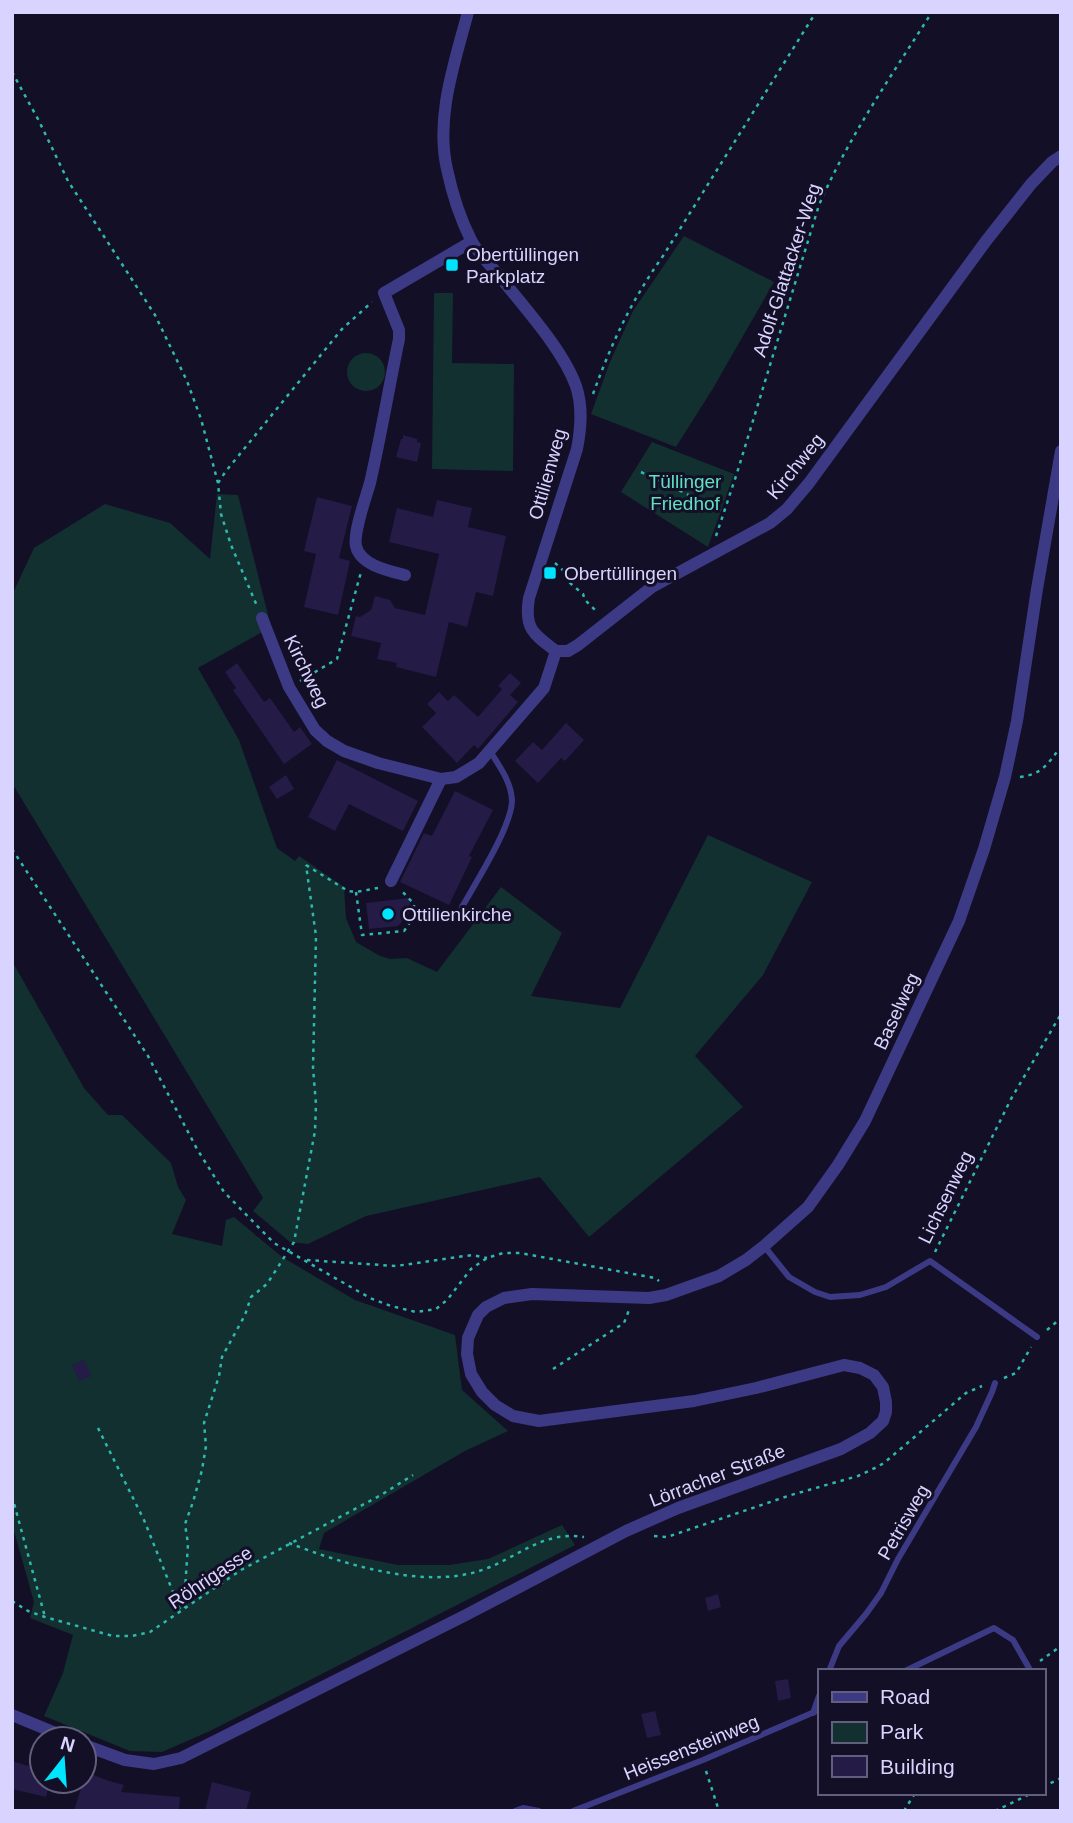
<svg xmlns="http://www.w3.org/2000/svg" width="1073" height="1823" font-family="Arial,sans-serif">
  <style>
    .green { fill: #12302f }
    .building { fill: #241b47 }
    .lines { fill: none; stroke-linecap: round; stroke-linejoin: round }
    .path { stroke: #2fb8b0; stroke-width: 2.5; stroke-dasharray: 3.5 5; stroke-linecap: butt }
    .service { stroke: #3d3a85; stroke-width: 6 }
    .minor { stroke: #3d3a85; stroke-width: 12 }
    .poi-dot { fill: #00e5ff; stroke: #130f26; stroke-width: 2.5 }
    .labels { text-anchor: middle; stroke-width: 6; stroke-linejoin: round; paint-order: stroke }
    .poi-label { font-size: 19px; fill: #d9d4ff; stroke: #130f26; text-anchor: start }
    .street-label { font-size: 19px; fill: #d9d4ff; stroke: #130f26 }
    .park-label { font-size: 19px; fill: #5fe0c0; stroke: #130f26 }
  </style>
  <rect width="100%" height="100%" fill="#130f26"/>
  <g class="green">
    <polygon points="684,236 774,282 712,390 676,447 591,414 610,362 633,311"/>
    <polygon points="434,293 453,293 452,363 514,364 513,471 432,469"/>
    <circle cx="366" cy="372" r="19"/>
    <polygon points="652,442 734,474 708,547 621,492"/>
    <polygon points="217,494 238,495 271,627 198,668 239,740 277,848 295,861 299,856 344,887 346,918 356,942 380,956 390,959 407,958 437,972 501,887 562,933 531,996 620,1008 708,835 812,882 763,975 695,1056 743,1107 589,1237 540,1177 366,1216 308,1244 290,1242 253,1211 263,1198 12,783 12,595 34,548 105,504 170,523 210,559"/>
    <polygon points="12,961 84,1088 108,1115 122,1115 171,1163 178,1187 186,1200 172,1234 222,1246 226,1220 234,1217 282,1257 355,1300 455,1335 462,1390 508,1431 465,1451 324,1533 319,1549 398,1565 449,1565 488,1559 562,1525 575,1545 210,1731 162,1752 130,1751 44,1716 63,1673 73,1635 30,1618 34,1602 12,1524"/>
  </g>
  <g class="building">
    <polygon points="403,435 417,439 417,442 421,443 417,462 396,457 401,439 403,439"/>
    <polygon points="317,497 352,506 339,558 350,561 338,615 304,607 316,554 304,551"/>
    <polygon points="437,500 472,508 468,527 506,536 493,596 476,592 467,627 449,622 436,677 396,667 397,663 377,659 381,643 351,636 356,616 360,617 371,610 375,596 390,600 395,608 425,615 439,554 389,542 397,508 433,517"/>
    <polygon points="237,663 264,702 270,698 294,732 300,727 312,744 284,764 233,690 236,688 225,672"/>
    <polygon points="510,673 521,683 510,695 518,702 478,749 474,745 457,763 422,727 436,713 427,704 439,692 448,701 454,695 478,717 502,689 498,686"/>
    <polygon points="566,723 584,740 565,761 561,758 538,783 515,761 533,742 542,750"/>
    <polygon points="337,760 418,801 403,831 349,804 335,831 308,817"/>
    <polygon points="286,775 294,789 277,799 269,787"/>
    <polygon points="455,791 493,810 469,856 472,857 449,905 400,882 424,833 432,836"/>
    <polygon points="409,898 411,911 398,926 369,929 366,903"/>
    <polygon points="84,1360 91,1376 79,1381 72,1365"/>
    <polygon points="718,1594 721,1607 708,1611 705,1598"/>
    <polygon points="788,1679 791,1698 778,1701 775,1681"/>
    <polygon points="655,1711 661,1735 647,1738 641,1714"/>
    <polygon points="12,1761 42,1770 42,1781 50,1781 46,1797 12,1789"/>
    <polygon points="86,1772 109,1781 124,1785 121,1792 180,1797 179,1811 74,1811"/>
    <polygon points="212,1782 251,1792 246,1811 205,1811"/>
  </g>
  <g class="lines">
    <g class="path">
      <polyline points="12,72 39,121 68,181 155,315 187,381 201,419 218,483 221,514 231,545 257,606"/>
      <path d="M593 394C612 342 631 301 663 256L816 12"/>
      <polyline points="641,472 724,512"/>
      <polyline points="218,483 226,471 342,329 372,302"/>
      <path d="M716 536 737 473 819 205C849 136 892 75 932 12"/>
      <polyline points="555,563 568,575 570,583 583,594 585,600 597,612"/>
      <polyline points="300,681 337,659 361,572"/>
      <path d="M1020 777C1043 774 1047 764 1061 747"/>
      <polyline points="12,849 148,1056 197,1149 224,1192 274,1243 370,1298 391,1306 416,1312 436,1309 447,1300 471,1269 487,1258 503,1253 520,1253 655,1278 659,1281"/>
      <polyline points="306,865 348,891 356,892 378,888"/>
      <path d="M356 892 362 935 404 931C411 922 414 915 414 904L401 890"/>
      <polyline points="935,1252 1011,1099 1061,1014"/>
      <polyline points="307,1260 396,1266 472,1255 487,1258"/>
      <polyline points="1047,1330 1061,1318"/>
      <polyline points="553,1369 624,1323 629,1310"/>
      <polyline points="1004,1378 1016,1373 1031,1347"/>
      <polyline points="98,1428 144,1520 181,1612"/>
      <polyline points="12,1496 45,1617"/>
      <polyline points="654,1536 667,1537 791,1495 858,1476 875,1468 884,1463 966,1393 982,1386"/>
      <path d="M289 1543C343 1564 423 1589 479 1571 517 1559 542 1530 584 1537"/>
      <polyline points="12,1601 28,1611 45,1617 113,1636 132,1636 150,1632 241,1570 381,1495 413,1475"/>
      <polyline points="185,1608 185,1590 188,1544 185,1524 193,1502 202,1470 206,1446 204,1423 219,1376 222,1357 245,1315 251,1297 267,1284 294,1242 315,1131 316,1104 313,1068 316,936 306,865"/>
      <polyline points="1040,1661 1061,1646"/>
      <polyline points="706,1771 719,1811"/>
      <polyline points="1043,1787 1061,1778"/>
      <polyline points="904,1811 915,1793"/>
      <polyline points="995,1811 1032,1793"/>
    </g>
    <g class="service">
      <path d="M462 907C476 882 512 826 512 800 511 781 499 766 490 751"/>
      <polyline points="764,1246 789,1277 815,1292 830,1297 860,1295 886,1287 930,1261 1037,1337"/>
      <polyline points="829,1671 839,1646 866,1614 881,1593 898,1559 976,1427 992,1392 995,1383"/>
      <polyline points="905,1671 994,1628 1013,1640 1029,1668"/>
      <polyline points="813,1713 819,1696"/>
      <polyline points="515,1811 523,1808 539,1811"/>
      <polyline points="573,1811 703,1760 819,1710"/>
    </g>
    <g class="minor">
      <path d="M468 12C455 62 435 117 447 169 452 193 460 218 471 240 477 252 488 263 497 273 522 305 563 349 576 386 583 407 581 428 577 449L529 598C524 628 533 634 556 651"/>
      <path d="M405 575C389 571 360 565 356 546 353 533 366 497 370 483 381 435 389 387 399 339V330L384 293 471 242"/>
      <polyline points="262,618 289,687 315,730 327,741 344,751 378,763 441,779 456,777 479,763 544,688 556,651"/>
      <polyline points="556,651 568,651 578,645 652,587 770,523 787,509 809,483 986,241 1031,184 1052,162 1061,156"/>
      <polyline points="391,881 441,779"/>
      <polyline points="12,1715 70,1739"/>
      <polyline points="84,1745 125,1760 154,1764 181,1758 464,1616 626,1531 678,1508 841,1449 870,1433 883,1421 886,1412 886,1402 883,1387 874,1375 860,1368 844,1365 756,1388 694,1401 539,1421 513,1416 495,1405 482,1392 471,1374 467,1354 468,1338 478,1315 486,1307 504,1298 532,1294 649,1298 666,1295 719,1276 746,1260 764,1246 808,1207 838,1165 865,1121 959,921 984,849 1005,777 1017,721 1037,589 1061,451"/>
    </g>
  </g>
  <g class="poi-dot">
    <rect x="445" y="258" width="14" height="14" rx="3.5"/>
    <rect x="543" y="566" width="14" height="14" rx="3.5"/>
    <circle cx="388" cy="914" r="7"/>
  </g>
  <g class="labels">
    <g class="poi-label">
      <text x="466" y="261">Obertüllingen<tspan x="466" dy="22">Parkplatz</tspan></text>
      <text x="564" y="580">Obertüllingen</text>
      <text x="402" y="921">Ottilienkirche</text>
    </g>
    <g class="street-label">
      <text transform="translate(786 270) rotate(-72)" y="7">Adolf-Glattacker-Weg</text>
      <text transform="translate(795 466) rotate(-51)" y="7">Kirchweg</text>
      <text transform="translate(547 474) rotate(-74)" y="7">Ottilienweg</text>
      <text transform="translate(307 671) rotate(64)" y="7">Kirchweg</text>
      <text transform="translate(896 1011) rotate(-65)" y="7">Baselweg</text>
      <text transform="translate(945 1197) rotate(-64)" y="7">Lichsenweg</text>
      <text transform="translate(717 1475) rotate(-21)" y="7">Lörracher Straße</text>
      <text transform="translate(903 1522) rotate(-60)" y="7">Petrisweg</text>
      <text transform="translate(210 1577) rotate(-34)" y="7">Röhrigasse</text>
      <text transform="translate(691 1747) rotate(-22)" y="7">Heissensteinweg</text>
    </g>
    <g class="park-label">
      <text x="685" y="488">Tüllinger<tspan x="685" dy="22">Friedhof</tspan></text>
    </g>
  </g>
  <rect width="1073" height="1823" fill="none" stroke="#d9d4ff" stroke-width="28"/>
  <rect x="818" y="1669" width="228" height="126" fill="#130f26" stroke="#625e7d" stroke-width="2"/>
  <rect x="832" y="1692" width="35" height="10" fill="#3d3a85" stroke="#625e7d" stroke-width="2"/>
  <text x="880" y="1704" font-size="21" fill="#d9d4ff">Road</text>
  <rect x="832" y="1722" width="35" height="21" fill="#12302f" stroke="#625e7d" stroke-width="2"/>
  <text x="880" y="1739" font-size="21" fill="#d9d4ff">Park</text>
  <rect x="832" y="1756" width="35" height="21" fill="#241b47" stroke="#625e7d" stroke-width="2"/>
  <text x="880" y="1774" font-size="21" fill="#d9d4ff">Building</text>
  <g transform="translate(63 1760) rotate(17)"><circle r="33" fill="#130f26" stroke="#625e7d" stroke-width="2"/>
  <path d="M0-5L12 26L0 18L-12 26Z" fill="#00e5ff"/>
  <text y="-10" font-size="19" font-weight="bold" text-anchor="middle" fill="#d9d4ff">N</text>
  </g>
</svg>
